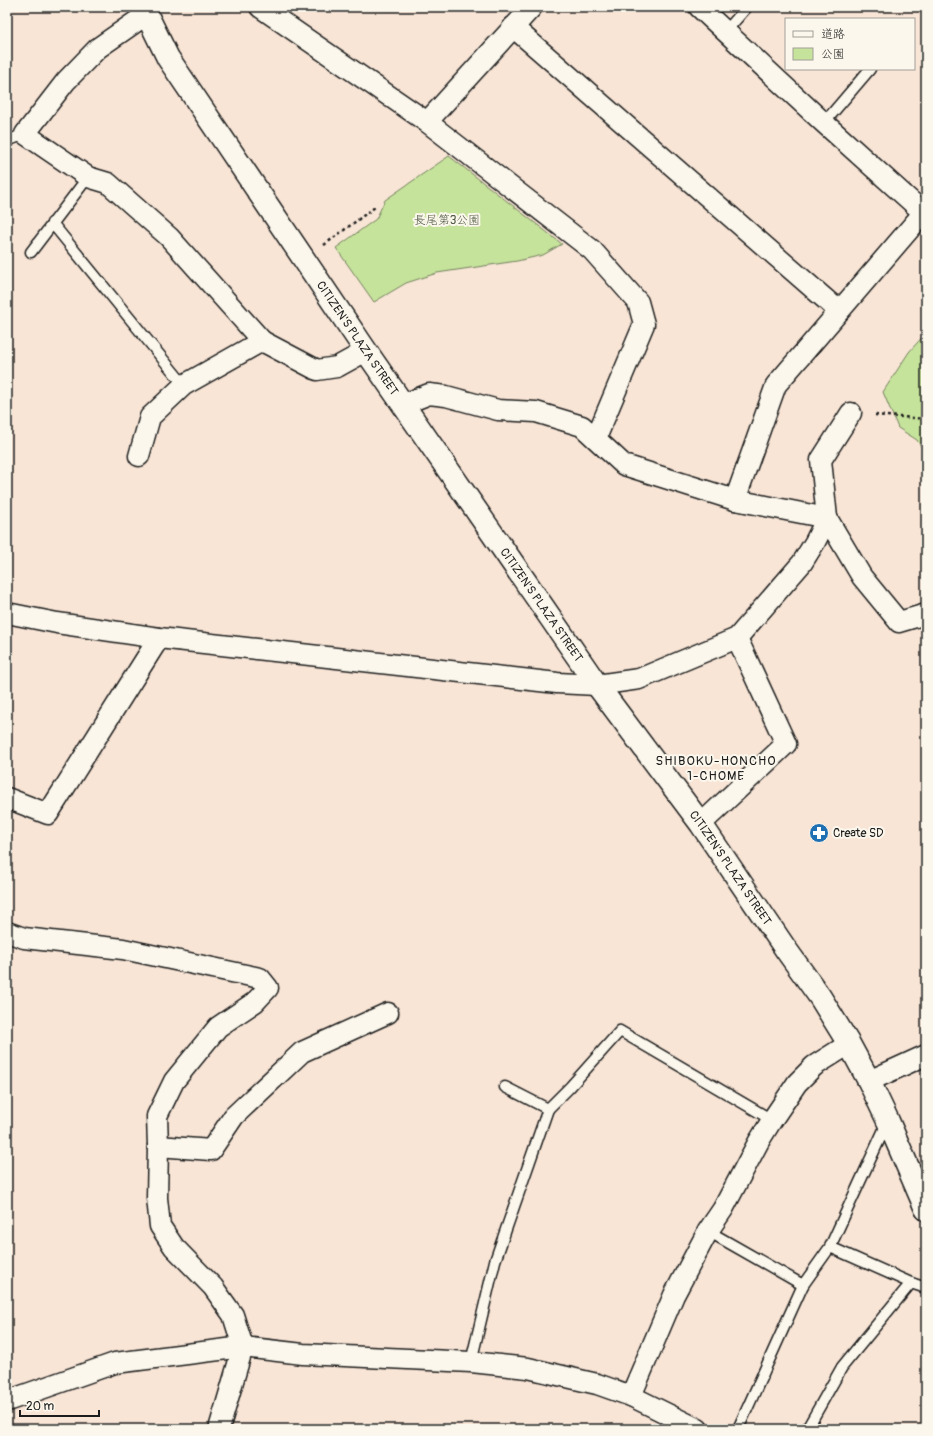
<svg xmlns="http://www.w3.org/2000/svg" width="933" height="1436" font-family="Pangolin,'Klee One',sans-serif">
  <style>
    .green { fill: #c6e39b; stroke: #71805c }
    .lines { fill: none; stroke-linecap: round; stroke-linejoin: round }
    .lane-casing { stroke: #1c1c1c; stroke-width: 13 }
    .street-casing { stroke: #1c1c1c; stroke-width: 23 }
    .secondary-casing { stroke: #1c1c1c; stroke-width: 25 }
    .path { stroke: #1c1c1c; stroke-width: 2.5; stroke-dasharray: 3 3; stroke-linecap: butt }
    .lane { stroke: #fbf7ec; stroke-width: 10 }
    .street { stroke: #fbf7ec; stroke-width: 20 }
    .secondary { stroke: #fbf7ec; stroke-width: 22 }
    .labels { text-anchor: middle; stroke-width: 4; stroke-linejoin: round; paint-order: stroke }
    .park-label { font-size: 12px; fill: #4f5842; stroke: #fbf7ec }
    .street-label { font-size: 12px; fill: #1c1c1c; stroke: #fbf7ec }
    .poi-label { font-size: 12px; fill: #1c1c1c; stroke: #fbf7ec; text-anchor: start }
    .neighbourhood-label { font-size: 13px; letter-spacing: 1px; fill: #1c1c1c; stroke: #fbf7ec }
  </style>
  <rect width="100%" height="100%" fill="#f8e5d6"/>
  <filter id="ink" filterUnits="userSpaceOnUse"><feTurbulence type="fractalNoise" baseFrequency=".025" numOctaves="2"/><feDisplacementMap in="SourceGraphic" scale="8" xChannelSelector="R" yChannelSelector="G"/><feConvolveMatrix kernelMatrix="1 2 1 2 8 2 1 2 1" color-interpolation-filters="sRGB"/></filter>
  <g filter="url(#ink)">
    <g class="green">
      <polygon points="449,156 562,244 543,255 517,261 437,273 406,283 374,302 336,248 376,219 385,200"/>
      <polygon points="926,333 926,454 917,440 898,428 883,392 909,352"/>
    </g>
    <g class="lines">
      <g class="lane-casing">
        <g id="lane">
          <polyline points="726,31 747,7"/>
          <polyline points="824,123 870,69"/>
          <polyline points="7,141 25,134"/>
          <polyline points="52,223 184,385"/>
          <polyline points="31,252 88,177"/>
          <polyline points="505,1087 548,1109 570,1087 620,1031 772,1120"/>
          <polyline points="708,1231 803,1285"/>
          <polyline points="830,1247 911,1283"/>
          <polyline points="471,1362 495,1261 548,1109"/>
          <polyline points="738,1429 803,1285 830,1247 887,1123"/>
          <polyline points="807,1429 842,1367 911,1283 926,1288"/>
        </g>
      </g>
      <g class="street-casing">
        <g id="street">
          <polyline points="260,7 427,122 592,250 638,302 644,324 596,438"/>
          <polyline points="699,7 824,123 924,213"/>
          <polyline points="147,14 98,48 66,81 25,134 88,177 108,183 169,237 262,341"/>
          <polyline points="513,27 839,311"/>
          <polyline points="427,122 532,7"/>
          <polyline points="404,404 429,394 446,396 498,410 536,412 582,426 624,465 735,500 827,518 862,577 899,622 926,614"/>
          <polyline points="139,456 150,417 184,385 262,341 317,370 337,367 366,351"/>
          <polyline points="735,500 776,385 926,210"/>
          <polyline points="7,613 57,623 159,638 557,683 597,685 639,679 737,638 802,563 815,542 827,518 821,460 851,413"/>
          <polyline points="7,798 48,814 159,638"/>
          <polyline points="701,824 786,744 737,638"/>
          <polyline points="7,932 24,938 123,949 260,978 268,988 255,1002 218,1027 174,1081 157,1116 158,1146 157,1198 160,1226 174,1247 213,1287 233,1315 243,1347 219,1429"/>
          <polyline points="869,1081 926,1055"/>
          <polyline points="158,1146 211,1150 234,1116 302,1052 388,1013"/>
          <polyline points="631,1396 674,1295 708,1231 723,1209 759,1141 772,1120 797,1083 814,1066 849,1044"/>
          <polyline points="7,1401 115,1363 243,1347 303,1354 471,1362 528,1368 597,1384 631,1396 698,1429"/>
        </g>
      </g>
      <g class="secondary-casing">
        <g id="secondary">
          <path id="s1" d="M143 7 168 58 366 351 597 685 701 824 787 951 820 997 849 1044 869 1081 888 1121 926 1209"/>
        </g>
      </g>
      <g class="path">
        <polyline points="324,245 375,207"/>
        <polyline points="875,415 926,419"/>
      </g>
      <use href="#lane" class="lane"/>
      <use href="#street" class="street"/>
      <use href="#secondary" class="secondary"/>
    </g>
  </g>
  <defs>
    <g id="pharmacy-disc" transform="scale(1)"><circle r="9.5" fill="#1f6fb2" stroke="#fbf7ec"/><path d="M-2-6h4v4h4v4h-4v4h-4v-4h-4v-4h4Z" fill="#fff"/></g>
  </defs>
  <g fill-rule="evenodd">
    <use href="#pharmacy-disc" x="819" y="833"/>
  </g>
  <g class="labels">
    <g class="park-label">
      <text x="447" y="224">長尾第3公園</text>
    </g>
    <g class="street-label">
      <text dy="4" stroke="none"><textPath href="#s1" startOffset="395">CITIZEN'S PLAZA STREET</textPath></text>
      <text dy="4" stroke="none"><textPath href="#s1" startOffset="719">CITIZEN'S PLAZA STREET</textPath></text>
      <text dy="4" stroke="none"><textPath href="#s1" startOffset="1043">CITIZEN'S PLAZA STREET</textPath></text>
    </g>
    <g class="poi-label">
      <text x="833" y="837">Create SD</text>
    </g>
    <g class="neighbourhood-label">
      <text x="716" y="765">SHIBOKU-HONCHO<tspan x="716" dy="15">1-CHOME</tspan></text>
    </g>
  </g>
  <rect width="933" height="1436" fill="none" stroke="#fbf7ec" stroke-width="24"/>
  <rect x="12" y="12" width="909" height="1412" fill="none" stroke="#1c1c1c" stroke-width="1.5" filter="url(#ink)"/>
  <rect x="785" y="18" width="130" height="52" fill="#fbf7ec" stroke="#a29f99"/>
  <rect x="793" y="31" width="20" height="6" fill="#fbf7ec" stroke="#a29f99"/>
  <text x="821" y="38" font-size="12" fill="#1c1c1c">道路</text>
  <rect x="793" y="48" width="20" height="12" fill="#c6e39b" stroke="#a29f99"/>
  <text x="821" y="58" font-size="12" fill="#1c1c1c">公園</text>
  <path d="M20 1410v6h79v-6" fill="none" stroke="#1c1c1c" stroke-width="2"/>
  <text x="26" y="1410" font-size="12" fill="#1c1c1c" stroke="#fbf7ec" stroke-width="3" paint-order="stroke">20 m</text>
</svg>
